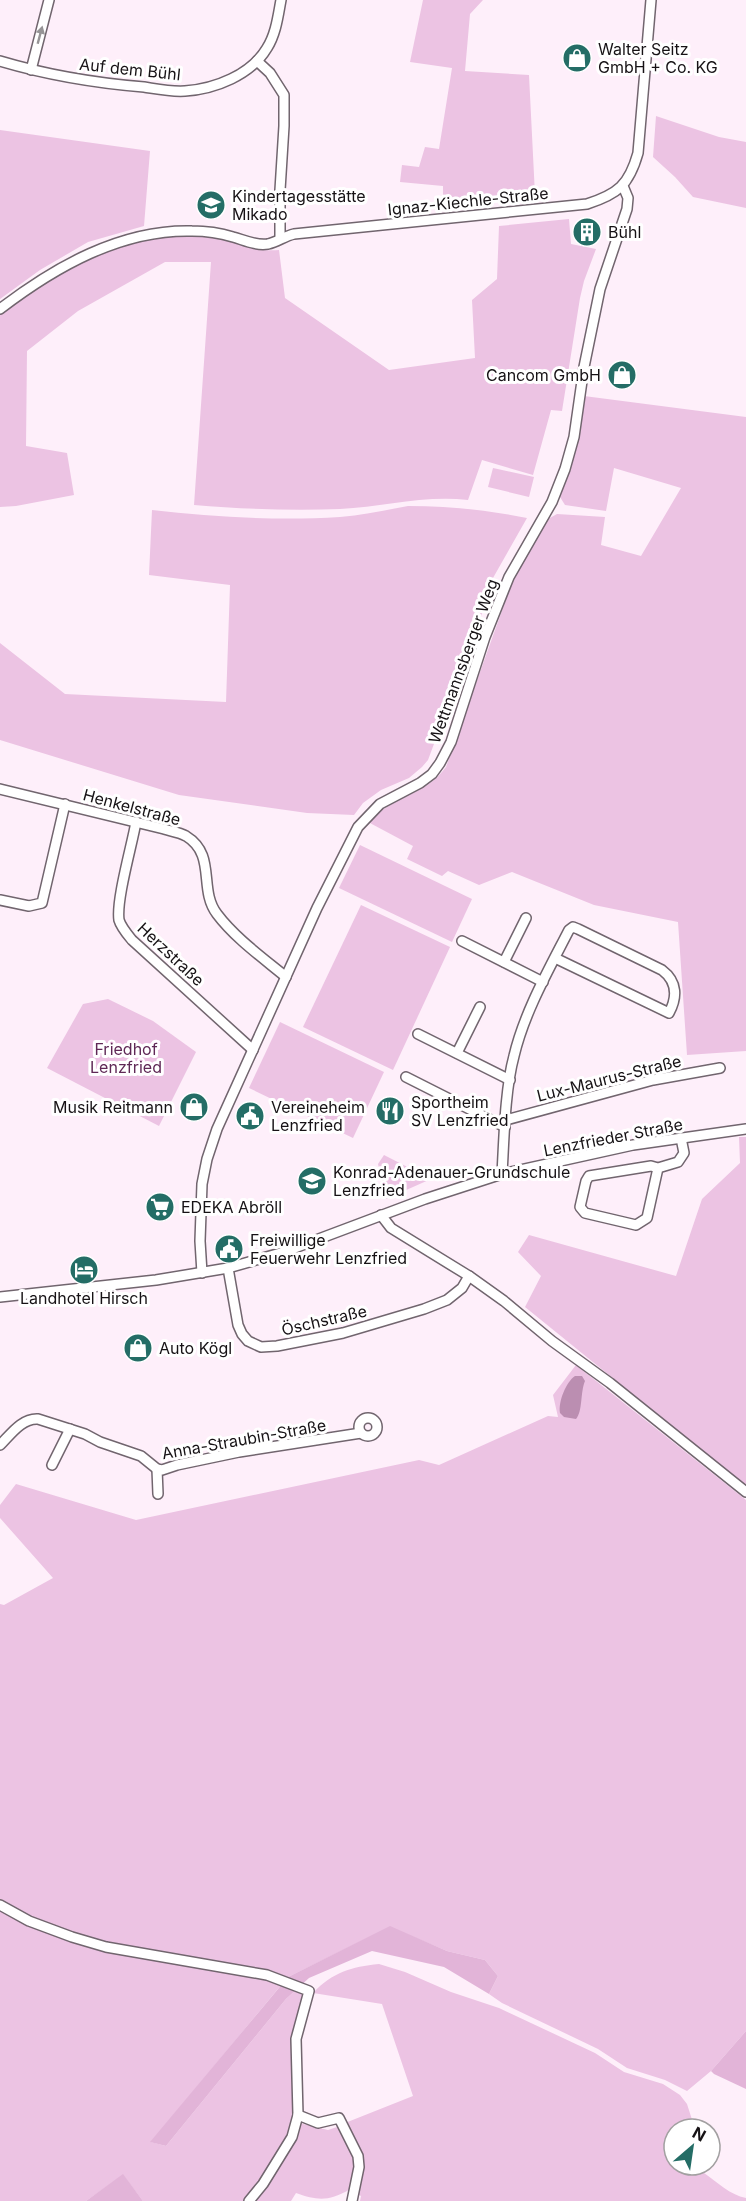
<svg xmlns="http://www.w3.org/2000/svg" width="746" height="2201" font-family="Inter,sans-serif">
  <style>
    .green { fill: #ecc3e3 }
    .forest { fill: #e2b4d8 }
    .water { fill: #bb8eb1 }
    .lines { fill: none; stroke-linecap: round; stroke-linejoin: round }
    .minor-casing { stroke: #71656e; stroke-width: 12 }
    .minor { stroke: #fff; stroke-width: 9 }
    .oneway { fill: #969496 }
    .labels { text-anchor: middle; stroke-width: 6; stroke-linejoin: round; paint-order: stroke }
    .poi-label { font-size: 16px; fill: #161215; stroke: #fff; text-anchor: start }
    .street-label { font-size: 16px; fill: #161215; stroke: #fff }
    .park-label { font-size: 16px; fill: #5f2856; stroke: #fff }
  </style>
  <rect width="100%" height="100%" fill="#feeffa"/>
  <g class="green">
    <polygon points="423,0 483,0 470,14 465,71 529,75 535,195 443,205 443,186 400,182 402,165 419,167 425,147 439,149 452,68 410,62"/>
    <polygon points="656,116 719,137 746,142 746,208 693,197 675,177 653,157"/>
    <polygon points="0,130 150,151 144,226 88,242 40,270 0,299"/>
    <path d="M569 219 571 244 596 249 584 281 580 298 562 411 551 410 533 475 482 460 468 500C424 495 383 507 340 509 292 511 242 509 194 505L211 262H165L78 311 27 351 26 446 67 453 74 495 16 506 0 507V315C64 266 126 232 209 236 235 237 252 253 279 250L285 298 389 370 475 358 472 300 497 279 499 226Z"/>
    <path d="M584 396 746 417V1051L687 1055 678 922 594 905 512 872 479 885 448 871 442 876 407 859 413 846 368 822C391 797 425 796 446 767L513 580 548 519 557 514 605 517 601 545 641 556 681 488 614 468 606 511 565 505 560 497C572 464 579 431 584 396Z"/>
    <polygon points="493,468 534,477 529,497 488,487"/>
    <path d="M408 506C450 506 486 510 527 518L489 585 482 613 468 652 459 667 444 717 428 760 422 767 409 778 381 790 363 803 354 815 307 813 179 795 0 740V643L65 694 226 702 230 585 149 575 152 510C214 517 278 521 340 517 363 515 386 510 408 506Z"/>
    <polygon points="360,845 472,899 452,942 339,888"/>
    <polygon points="361,905 450,947 393,1070 303,1027"/>
    <polygon points="108,999 153,1021 196,1052 159,1126 47,1068 83,1004"/>
    <polygon points="280,1022 384,1072 353,1138 249,1088"/>
    <polygon points="739,1137 746,1137 746,1486 525,1307 541,1276 518,1252 529,1235 676,1276 702,1199 740,1163"/>
    <polygon points="384,1155 431,1179 386,1199 378,1164"/>
    <polygon points="576,1365 746,1500 746,2031 711,2071 687,2091 665,2080 627,2068 598,2049 502,2003 489,1994 498,1976 485,1960 447,1951 390,1927 288,1977 219,1961 107,1944 32,1918 0,1899 0,1604 4,1605 53,1578 0,1518 0,1505 16,1484 136,1520 419,1460 439,1465 548,1416 558,1417 553,1395"/>
    <polygon points="0,1908 72,1940 219,1967 282,1984 151,2142 166,2146 286,1999 297,1989 305,1996 293,2038 294,2115 288,2137 260,2182 244,2201 143,2201 123,2175 86,2201 0,2201"/>
    <path d="M379 1964 405 1972 451 1992 499 2008 595 2053 624 2072 663 2084 680 2095 687 2104 695 2129H674V2165H709L704 2173C717 2182 730 2195 746 2198V2201H360L361 2196 357 2194 362 2168 345 2123 413 2096 382 2004 313 1993C333 1972 351 1967 379 1964Z"/>
    <path d="M299 2123 328 2130 340 2126 354 2159 355 2168 349 2190C329 2201 318 2201 296 2193L291 2201H254C273 2178 292 2153 299 2123Z"/>
  </g>
  <g class="forest">
    <polygon points="390,1926 447,1951 485,1960 498,1976 489,1994 444,1967 372,1951 309,1978 286,1999 166,2146 150,2142 288,1977"/>
    <polygon points="746,2031 746,2089 714,2074 711,2071"/>
    <polygon points="123,2174 143,2201 86,2201"/>
  </g>
  <path class="water" d="M575 1376H582L585 1381C580 1393 583 1411 576 1419L564 1417 560 1413C558 1402 566 1382 575 1376Z"/>
  <g class="lines">
    <g class="minor-casing">
      <g id="minor">
        <path d="M0 61C47 75 95 83 144 87 157 89 171 92 185 91 215 89 251 75 267 48 276 34 278 16 281 0"/>
        <polyline points="257,61 270,73 284,95 284,126 280,190 280,238"/>
        <polyline points="31,70 49,0"/>
        <path d="M0 309C55 267 121 229 192 231 206 231 220 233 233 237 244 240 256 246 268 244 277 242 285 236 294 234L587 204C618 194 629 185 638 153L651 0"/>
        <path d="M0 789 164 829C170 831 179 832 186 836 217 855 198 889 217 914 235 938 263 958 286 977"/>
        <path d="M136 822C132 845 116 900 119 920 121 927 127 934 132 940L253 1050"/>
        <polyline points="0,900 29,906 42,903 65,804"/>
        <polyline points="462,941 543,982"/>
        <polyline points="504,962 526,918"/>
        <polyline points="418,1034 510,1080"/>
        <polyline points="457,1053 480,1007"/>
        <polyline points="406,1077 505,1127"/>
        <polyline points="506,1120 653,1080 720,1068"/>
        <polyline points="658,1168 651,1166 589,1176 586,1181 580,1207 585,1213 636,1225 647,1218 658,1168 678,1162 684,1153 681,1138"/>
        <path d="M502 1174C504 1139 505 1089 514 1056 524 1013 549 969 569 930L573 927 578 929 662 970C678 982 677 998 669 1013L555 958"/>
        <polyline points="381,1215 391,1228 469,1276 504,1301 552,1341 610,1383 746,1492"/>
        <polyline points="228,1268 238,1325 242,1334 248,1341 261,1347 277,1346 343,1333 424,1309 447,1300 462,1288 469,1276"/>
        <polyline points="202,1273 200,1241 202,1184 207,1159 217,1129 317,908 358,827 380,804 420,783 432,774 440,763 451,742 485,637 509,577 552,502 565,469 574,437 584,367 600,289 627,209 628,198 623,186"/>
        <polyline points="0,1297 156,1280 228,1268 284,1252 425,1199 502,1174 633,1145 746,1129"/>
        <circle cx="368" cy="1427" r="9"/>
        <path d="M0 1445C11 1434 22 1418 38 1419L85 1434 100 1442 141 1456 157 1469 162 1470 177 1465 239 1452 361 1433"/>
        <polyline points="52,1465 70,1429"/>
        <polyline points="157,1469 158,1494"/>
        <polyline points="0,1905 29,1921 72,1937 106,1947 267,1975 309,1991 296,2039 298,2115 292,2137 263,2184 249,2201"/>
        <polyline points="298,2115 318,2123 339,2118 358,2156 359,2167 352,2201"/>
      </g>
    </g>
    <use href="#minor" class="minor"/>
  </g>
  <defs><path id="oneway-solid" d="M-6-.8H1V-3.2L6.5 0L1 3.2V.8H-6Z" transform="scale(1.5)"/></defs>
  <use class="oneway" href="#oneway-solid" transform="translate(40 35) rotate(-75)"/>
  <defs>
    <g id="shop-disc" transform="scale(1.5)"><circle r="9.5" fill="#246d66" stroke="#fff"/><path d="M-5-2.5h2.3a2.7 3.5 0 0 1 5.4 0H5L5.5 6h-11ZM-1.5-2.5h3a1.5 2.3 0 0 0-3 0Z" fill="#fff"/></g>
    <g id="school-disc" transform="scale(1.5)"><circle r="9.5" fill="#246d66" stroke="#fff"/><path d="M0-5L7-2L0 1L-7-2ZM-4 1L0 2.5L4 1V4Q0 6-4 4Z" fill="#fff"/></g>
    <g id="building-disc" transform="scale(1.5)"><circle r="9.5" fill="#246d66" stroke="#fff"/><path d="M-4-6H4V6H1V3H-1V6H-4ZM-2.5-4.3h1.7v1.8h-1.7ZM.8-4.3h1.7v1.8H.8ZM-2.5-1h1.7V.8h-1.7ZM.8-1h1.7V.8H.8Z" fill="#fff"/></g>
    <g id="restaurant-disc" transform="scale(1.5)"><circle r="9.5" fill="#246d66" stroke="#fff"/><path d="M-5-6h1v4h1v-4h1v4h1v-4h1v5L-1.5 .5V6h-2V.5L-5-1ZM5-6V6H3V1.5H1.5Q1.5-4 5-6Z" fill="#fff"/></g>
    <g id="civic-disc" transform="scale(1.5)"><circle r="9.5" fill="#246d66" stroke="#fff"/><path d="M-.6-6.5H3V-4.5H.6V-3L4-1V1h2V6H-6V1h2V-1L-.6-3ZM-1.2 2.5V6h2.4V2.5Z" fill="#fff"/></g>
    <g id="supermarket-disc" transform="scale(1.5)"><circle r="9.5" fill="#246d66" stroke="#fff"/><path d="M-6-5.5h2.5l.6 2H6L4.5 2H-2.5L-4.4-4H-6ZM-1.5 3.2a1.3 1.3 0 1 0 .1 0ZM3 3.2a1.3 1.3 0 1 0 .1 0Z" fill="#fff"/></g>
    <g id="hotel-disc" transform="scale(1.5)"><circle r="9.5" fill="#246d66" stroke="#fff"/><path d="M-6-4.5h1.5V1H6V5H4.5V3h-9V5H-6ZM-4 0a1.8 1.8 0 1 1 3.6 0ZM.5 0V-2.5h3Q6-2.5 6 0Z" fill="#fff"/></g>
  </defs>
  <g fill-rule="evenodd">
    <use href="#shop-disc" x="577" y="58"/>
    <use href="#school-disc" x="211" y="205"/>
    <use href="#building-disc" x="587" y="232"/>
    <use href="#shop-disc" x="622" y="375"/>
    <use href="#shop-disc" x="194" y="1107"/>
    <use href="#restaurant-disc" x="390" y="1111"/>
    <use href="#civic-disc" x="250" y="1116"/>
    <use href="#school-disc" x="312" y="1181"/>
    <use href="#supermarket-disc" x="160" y="1207"/>
    <use href="#civic-disc" x="229" y="1249"/>
    <use href="#hotel-disc" x="84" y="1270"/>
    <use href="#shop-disc" x="138" y="1348"/>
  </g>
  <g class="labels">
    <g class="poi-label">
      <text x="598" y="55">Walter Seitz<tspan x="598" dy="18">GmbH + Co. KG</tspan></text>
      <text x="232" y="202">Kindertagesstätte<tspan x="232" dy="18">Mikado</tspan></text>
      <text x="608" y="238">Bühl</text>
      <text x="601" y="381" text-anchor="end">Cancom GmbH</text>
      <text x="411" y="1108">Sportheim<tspan x="411" dy="18">SV Lenzfried</tspan></text>
      <text x="173" y="1113" text-anchor="end">Musik Reitmann</text>
      <text x="271" y="1113">Vereineheim<tspan x="271" dy="18">Lenzfried</tspan></text>
      <text x="333" y="1178">Konrad-Adenauer-Grundschule<tspan x="333" dy="18">Lenzfried</tspan></text>
      <text x="181" y="1213">EDEKA Abröll</text>
      <text x="250" y="1246">Freiwillige<tspan x="250" dy="18">Feuerwehr Lenzfried</tspan></text>
      <text x="84" y="1304" text-anchor="middle">Landhotel Hirsch</text>
      <text x="159" y="1354">Auto Kögl</text>
    </g>
    <g class="street-label">
      <text transform="translate(130 69) rotate(6)" y="6">Auf dem Bühl</text>
      <text transform="translate(468 201) rotate(-6)" y="6">Ignaz-Kiechle-Straße</text>
      <text transform="translate(463 661) rotate(-70)" y="6">Wettmannsberger Weg</text>
      <text transform="translate(132 807) rotate(15)" y="6">Henkelstraße</text>
      <text transform="translate(171 954) rotate(43)" y="6">Herzstraße</text>
      <text transform="translate(609 1078) rotate(-14)" y="6">Lux-Maurus-Straße</text>
      <text transform="translate(613 1137) rotate(-11)" y="6">Lenzfrieder Straße</text>
      <text transform="translate(324 1320) rotate(-13)" y="6">Öschstraße</text>
      <text transform="translate(244 1439) rotate(-10)" y="6">Anna-Straubin-Straße</text>
    </g>
    <g class="park-label">
      <text x="126" y="1055">Friedhof<tspan x="126" dy="18">Lenzfried</tspan></text>
    </g>
  </g>
  <g transform="translate(692 2147) rotate(29)"><circle r="28" fill="#ffffff" stroke="#a2a0a1" stroke-width="1.5"/>
  <path d="M0-4.5L10 22L0 15L-10 22Z" fill="#246d66"/>
  <text y="-9" font-size="16" font-weight="bold" text-anchor="middle" fill="#161215">N</text>
  </g>
</svg>
